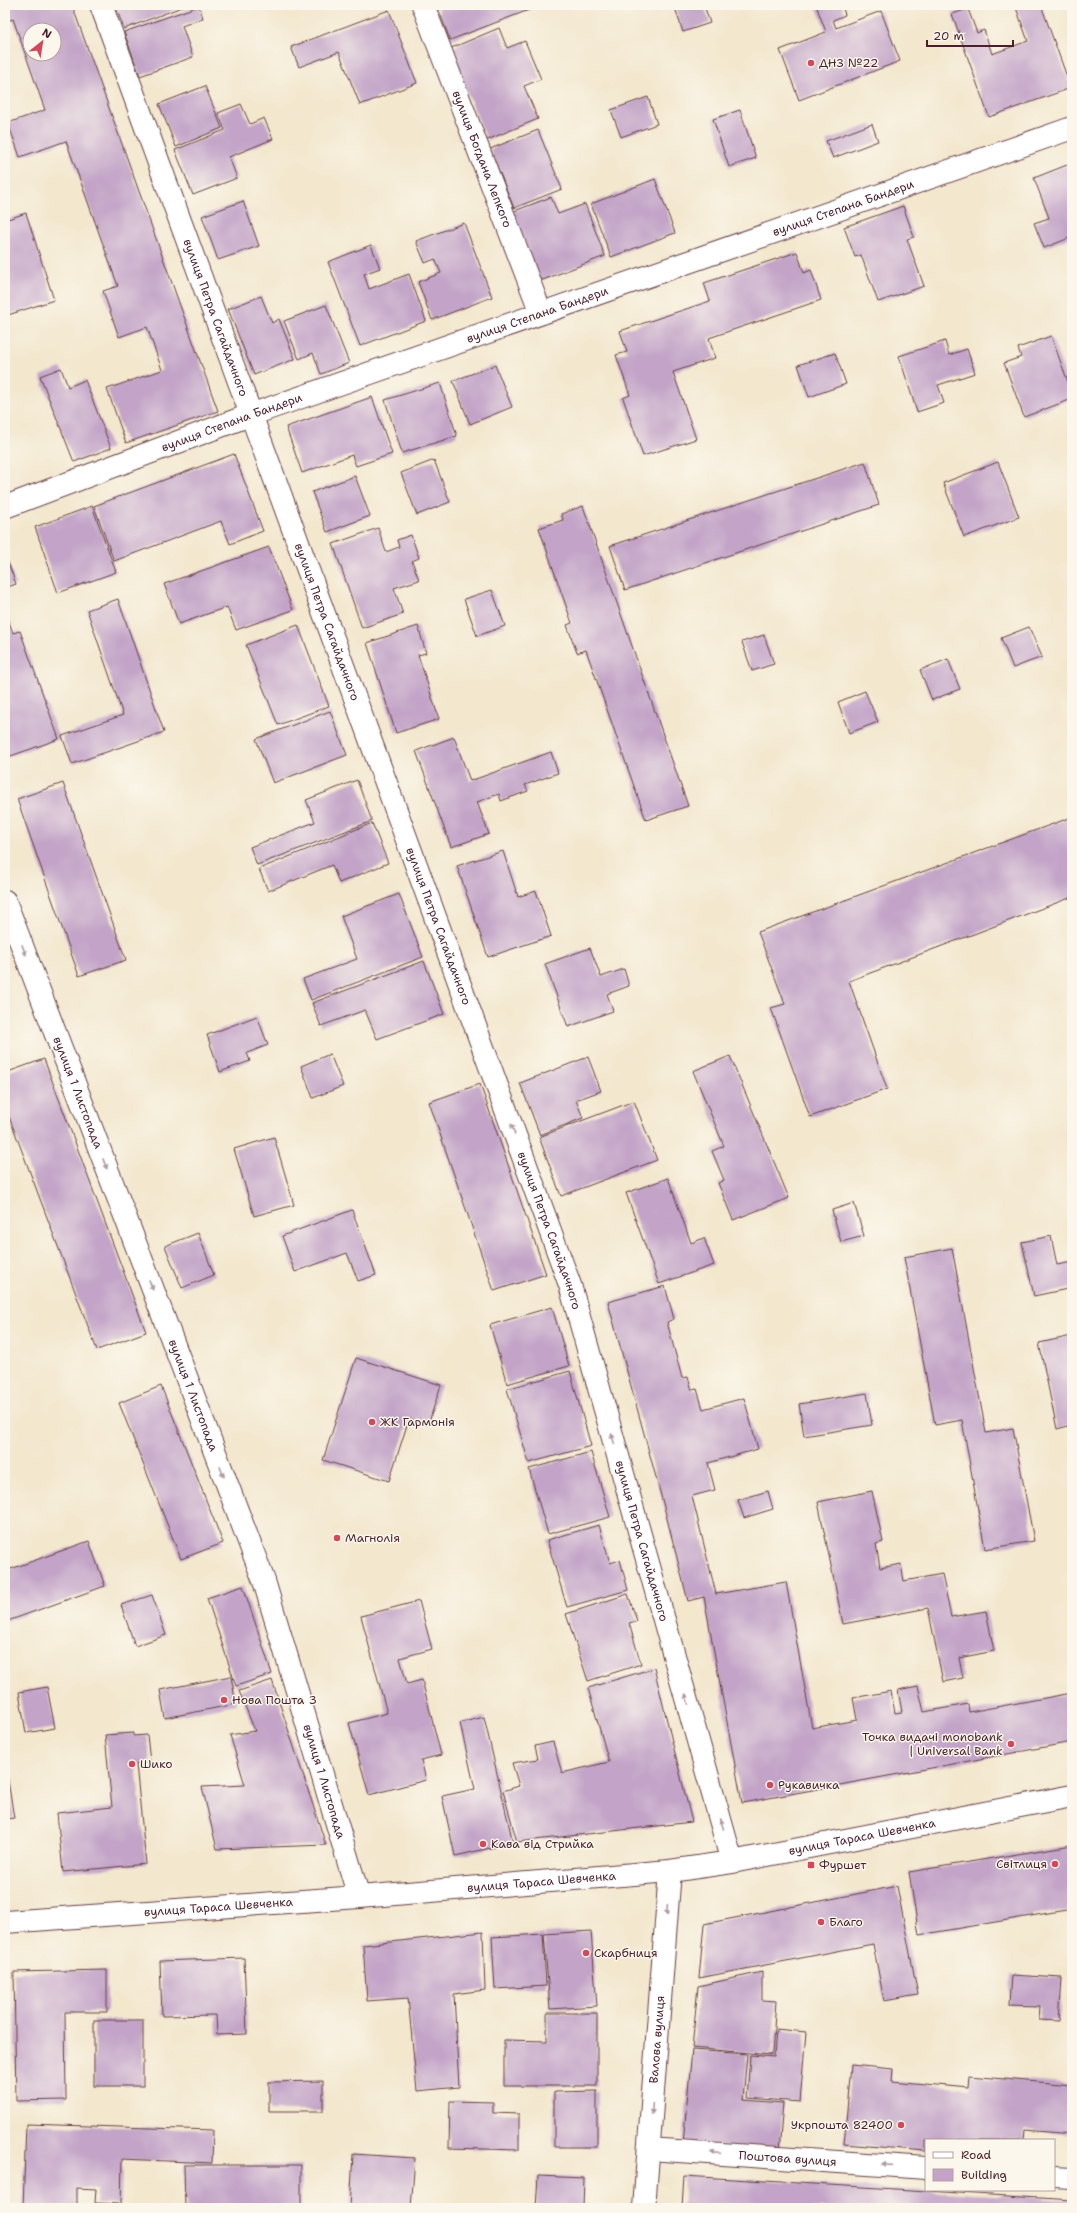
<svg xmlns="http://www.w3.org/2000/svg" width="1077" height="2213" font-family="'Shantell Sans',sans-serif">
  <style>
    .building { fill: #c3a4c8; fill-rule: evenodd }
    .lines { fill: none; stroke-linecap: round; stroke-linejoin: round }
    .minor-casing { stroke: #633d43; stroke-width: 24 }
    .secondary-casing { stroke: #633d43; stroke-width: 24 }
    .minor { stroke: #fff; stroke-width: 22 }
    .secondary { stroke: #fff; stroke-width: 22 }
    .oneway { fill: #ae9aa0 }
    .poi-dot { fill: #d1495b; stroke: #fbf7ec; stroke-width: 1.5 }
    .labels { text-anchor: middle; stroke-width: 3; stroke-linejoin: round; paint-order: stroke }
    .poi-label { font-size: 12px; fill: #4a1f2b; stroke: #fbf7ec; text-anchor: start }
    .street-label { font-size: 12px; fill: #4a1f2b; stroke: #fbf7ec }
  </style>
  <rect width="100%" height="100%" fill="#fbf7ec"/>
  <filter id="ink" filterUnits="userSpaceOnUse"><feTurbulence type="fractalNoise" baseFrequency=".025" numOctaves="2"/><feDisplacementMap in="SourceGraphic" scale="8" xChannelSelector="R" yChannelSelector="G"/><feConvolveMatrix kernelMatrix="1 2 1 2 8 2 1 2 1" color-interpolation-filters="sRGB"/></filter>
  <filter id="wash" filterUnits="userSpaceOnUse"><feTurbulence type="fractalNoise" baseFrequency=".012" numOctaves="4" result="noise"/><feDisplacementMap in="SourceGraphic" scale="16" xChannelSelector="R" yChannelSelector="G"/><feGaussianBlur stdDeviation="0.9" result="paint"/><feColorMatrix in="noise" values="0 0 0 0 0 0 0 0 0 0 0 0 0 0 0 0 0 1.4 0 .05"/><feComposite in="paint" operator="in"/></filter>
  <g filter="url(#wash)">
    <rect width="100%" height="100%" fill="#f3e7ce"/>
    <g id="blocks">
      <g class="building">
        <path d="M5 5H72L218 411 126 443 107 389 162 370 147 327 119 337 103 291 118 286 66 141 20 157 8 123 45 110 13 19 5 22ZM30 30H54V54H30Z"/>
        <polygon points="115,5 187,5 124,29"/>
        <polygon points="437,5 542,5 450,40"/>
        <polygon points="674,5 704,5 710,23 683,32"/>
        <polygon points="816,5 842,5 845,15 833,20 836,28 881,11 900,61 799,100 780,50 826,32"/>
        <polygon points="1015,5 1041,5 1071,88 989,117 952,14 968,9 977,33 984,30 992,54 1028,41"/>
        <polygon points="199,6 203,18 182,26 193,57 140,76 124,32"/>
        <polygon points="389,10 417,83 360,105 339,52 299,67 291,47"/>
        <polygon points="499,28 507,48 525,41 541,79 524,86 538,119 487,140 449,49"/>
        <polygon points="205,86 222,128 176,147 159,104"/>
        <polygon points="648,97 657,124 621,137 611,110"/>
        <polygon points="241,104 250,124 264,118 273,139 229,157 237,178 193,195 175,150 225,130 218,113"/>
        <polygon points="740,110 756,158 729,167 713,119"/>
        <polygon points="872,124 878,141 833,158 826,141"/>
        <polygon points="538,130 562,189 514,208 490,149"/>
        <polygon points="1072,163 1072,237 1044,248 1034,223 1049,218 1034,178"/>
        <polygon points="655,179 675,233 611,257 591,204"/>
        <polygon points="551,197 558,214 585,204 605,256 540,281 512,212"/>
        <polygon points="243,201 259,246 218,260 202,216"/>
        <polygon points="903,206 914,237 907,239 924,286 878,302 861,255 855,257 844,227"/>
        <polygon points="26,213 54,300 5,316 5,220"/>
        <polygon points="464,223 492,297 432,320 418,282 441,273 435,259 425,263 416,241"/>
        <polygon points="371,245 380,268 364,274 369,289 409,274 426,321 360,346 328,262"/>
        <polygon points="797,252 804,273 811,270 821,300 709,338 715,358 673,372 696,439 643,456 623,398 630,395 616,355 627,352 620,331 710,301 704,283"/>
        <polygon points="261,296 272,323 279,319 295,359 254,375 228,309"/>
        <polygon points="326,305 349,363 321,374 313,353 299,359 284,321"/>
        <polygon points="1051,336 1072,393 1072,399 1024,417 1004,363 1021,357 1018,348"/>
        <polygon points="945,341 949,355 967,349 975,373 938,385 944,403 917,412 899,356"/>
        <polygon points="835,353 846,384 809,397 798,365"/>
        <polygon points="495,365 512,407 470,424 453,381"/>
        <polygon points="61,368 68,387 85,380 111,448 74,462 40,376"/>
        <polygon points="440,383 457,436 402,453 385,400"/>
        <polygon points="372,397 392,454 356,466 352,455 302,473 286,427"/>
        <polygon points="234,454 263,531 230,544 221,521 114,561 94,506"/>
        <polygon points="434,460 450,502 417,515 401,473"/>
        <polygon points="865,462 879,505 625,590 610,546"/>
        <polygon points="998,462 1019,517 964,537 943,483"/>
        <polygon points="355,476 370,516 327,532 312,492"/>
        <polygon points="92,506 116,572 58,593 35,527"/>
        <polygon points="583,506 688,806 646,820 586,650 577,653 567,625 572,623 539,528 563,520 561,514"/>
        <polygon points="378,528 386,552 399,547 397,540 411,535 419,558 412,561 419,580 394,588 403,614 362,628 333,544"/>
        <polygon points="269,547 293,610 236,630 227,607 179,624 164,584"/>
        <polygon points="5,554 16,584 5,588"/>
        <polygon points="492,590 505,626 477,636 464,599"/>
        <polygon points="118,599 164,732 72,764 62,736 123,715 87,610"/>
        <polygon points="5,611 13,633 20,631 59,739 5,758"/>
        <polygon points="298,625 329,706 278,725 246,645"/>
        <polygon points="418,626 426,653 418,655 439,719 396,733 367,643"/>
        <polygon points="1029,627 1042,657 1013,668 1001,638"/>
        <polygon points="764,635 774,664 752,671 742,642"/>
        <polygon points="948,659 960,689 932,700 920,670"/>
        <polygon points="865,691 878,722 849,733 838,702"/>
        <polygon points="330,711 347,755 273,783 256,739"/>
        <polygon points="454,737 470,781 551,752 558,773 525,785 528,791 501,801 499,794 477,802 489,834 451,847 416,751"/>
        <polygon points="357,780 372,821 257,865 250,847 315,822 306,800"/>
        <polygon points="63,783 126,960 79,976 17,799"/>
        <polygon points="1072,817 1072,897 849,981 887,1089 810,1117 771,1008 785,1004 758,932"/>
        <polygon points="372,823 388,863 339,883 332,865 268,891 259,869"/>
        <polygon points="503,851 518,897 536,891 551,936 488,957 457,866"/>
        <polygon points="399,894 423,957 311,1000 303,979 357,959 341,916"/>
        <polygon points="590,948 601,977 624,969 629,986 607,994 613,1011 568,1027 545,964"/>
        <polygon points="424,961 444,1014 377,1039 365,1010 321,1026 312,1003"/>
        <polygon points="257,1016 268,1045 247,1053 250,1061 220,1072 207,1035"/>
        <polygon points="330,1054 343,1086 313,1098 301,1066"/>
        <polygon points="730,1056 789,1198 733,1220 718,1183 724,1180 712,1151 724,1146 693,1071"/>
        <polygon points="588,1057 601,1091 576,1100 583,1118 540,1135 520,1083"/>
        <polygon points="44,1059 146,1332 97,1350 5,1106 5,1073"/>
        <polygon points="480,1084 546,1274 494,1291 429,1102"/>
        <polygon points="634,1101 657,1160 561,1196 539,1137"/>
        <polygon points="274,1137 294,1205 254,1216 234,1149"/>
        <polygon points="668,1178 691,1243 704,1238 714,1265 659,1284 626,1193"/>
        <polygon points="854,1203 864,1236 841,1242 832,1210"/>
        <polygon points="352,1210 376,1275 358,1281 347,1253 295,1272 282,1236"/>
        <polygon points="198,1233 214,1275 182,1288 165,1246"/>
        <polygon points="1051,1236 1057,1265 1072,1262 1072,1288 1034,1296 1022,1242"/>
        <polygon points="952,1248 986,1433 1013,1428 1034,1541 985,1549 962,1420 935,1425 904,1257"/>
        <polygon points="665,1286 674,1319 667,1322 682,1378 688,1377 692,1390 697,1389 703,1409 744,1398 758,1449 708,1463 715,1490 692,1496 716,1594 786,1582 812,1728 857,1720 853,1698 891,1691 895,1713 902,1712 898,1690 918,1686 924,1712 968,1704 969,1712 1072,1693 1072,1742 742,1803 704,1597 688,1601 663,1503 608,1302"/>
        <polygon points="552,1307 569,1366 507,1384 490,1325"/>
        <polygon points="1072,1336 1072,1425 1057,1429 1039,1343"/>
        <polygon points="356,1358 441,1385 428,1425 409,1419 389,1481 323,1460"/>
        <polygon points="570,1371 591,1446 529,1463 507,1389"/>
        <polygon points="161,1386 223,1543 181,1559 119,1403"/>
        <polygon points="867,1393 872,1425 804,1436 799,1404"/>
        <polygon points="591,1452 610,1517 548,1534 529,1469"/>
        <polygon points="768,1491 773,1509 744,1518 738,1500"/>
        <polygon points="872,1491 883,1542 876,1544 880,1568 901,1564 904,1581 942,1574 951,1617 986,1611 994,1651 959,1658 963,1678 943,1682 928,1608 843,1624 818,1502"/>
        <polygon points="599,1525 610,1563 620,1560 628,1590 567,1607 547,1540"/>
        <polygon points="89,1541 105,1586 5,1622 5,1571"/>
        <polygon points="243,1586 272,1674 236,1686 207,1598"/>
        <polygon points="628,1594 637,1621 629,1623 641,1664 588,1681 566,1614"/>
        <polygon points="152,1595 166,1635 135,1646 121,1605"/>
        <polygon points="419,1601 432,1649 400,1658 407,1684 422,1680 441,1755 421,1760 426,1780 369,1795 349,1723 387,1713 361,1616"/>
        <polygon points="654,1668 692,1822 517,1842 503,1791 519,1786 512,1763 538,1759 535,1746 553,1742 562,1773 609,1762 588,1688"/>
        <polygon points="231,1676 236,1704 165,1718 160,1690"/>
        <polygon points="272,1680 326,1845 217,1849 202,1787 245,1785 230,1735 255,1731 239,1691"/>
        <polygon points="47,1687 55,1728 26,1733 19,1692"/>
        <polygon points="484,1717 513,1843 455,1856 442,1796 475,1789 460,1723"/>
        <polygon points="133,1733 133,1736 147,1735 150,1762 136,1764 146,1864 63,1872 57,1813 112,1807 105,1735"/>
        <polygon points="7,1774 14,1818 5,1819 5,1775"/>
        <polygon points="1072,1845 1072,1909 919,1935 909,1872"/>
        <polygon points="897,1886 918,1995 884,2001 873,1944 699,1978 704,1924"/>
        <polygon points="591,1931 597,2006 550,2009 544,1934"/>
        <polygon points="483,1932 485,1990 454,1994 459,2087 417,2091 408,1998 367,2001 363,1945"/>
        <polygon points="543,1934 546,1986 495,1989 492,1937"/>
        <polygon points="244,1958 247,2034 217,2035 216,2015 162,2016 160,1961"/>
        <polygon points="107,1970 107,2012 65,2012 66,2100 16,2101 14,1972"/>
        <polygon points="762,1972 762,2000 776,2001 772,2055 692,2048 698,1986"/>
        <polygon points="1011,1975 1062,1978 1059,2021 1039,2020 1040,2006 1009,2005"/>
        <polygon points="547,2013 597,2013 597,2086 504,2086 504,2040 547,2041"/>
        <rect x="94" y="2020" width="49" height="66"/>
        <polygon points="776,2029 806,2032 800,2102 747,2098 750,2055 774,2057"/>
        <polygon points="692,2050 747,2054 743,2100 783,2103 779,2151 683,2143"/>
        <polygon points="851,2065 893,2069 892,2081 969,2088 970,2076 1072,2085 1072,2134 1025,2130 1024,2140 926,2140 926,2151 844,2144"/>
        <polygon points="323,2081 323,2111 269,2111 269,2082"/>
        <polygon points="597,2091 597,2147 554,2147 554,2092"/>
        <polygon points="450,2101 493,2102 493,2113 519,2114 519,2150 449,2148"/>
        <polygon points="26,2124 213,2130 212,2163 122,2159 121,2204 95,2203 96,2189 77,2188 77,2208 23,2208"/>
        <polygon points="353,2154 415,2158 411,2208 350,2208"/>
        <polygon points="184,2165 301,2165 301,2208 185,2208"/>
        <polygon points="538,2176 584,2178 583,2208 536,2208"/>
        <polygon points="684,2176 1072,2200 1072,2208 682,2208"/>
      </g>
    </g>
  </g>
  <g filter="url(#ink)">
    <use href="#blocks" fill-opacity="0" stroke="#633d43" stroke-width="1"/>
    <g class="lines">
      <g class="minor-casing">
        <g id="minor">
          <path id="s1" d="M101 5 570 1285 732 1862"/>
          <path id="s2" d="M423 5 541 313"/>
          <path id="s3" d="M5 507 250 415 1072 128"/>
          <path id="s4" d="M5 901 264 1581 359 1897"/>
          <path id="s5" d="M649 2149 926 2168"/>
          <polyline points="1054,2177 1072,2178"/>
          <path id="s6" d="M644 2208 670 1871"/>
        </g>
      </g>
      <g class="secondary-casing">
        <g id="secondary">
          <path id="s7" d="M5 1922 359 1897 670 1871 732 1862 1072 1796"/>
        </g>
      </g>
      <use href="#minor" class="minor"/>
      <use href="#secondary" class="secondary"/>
    </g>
    <defs><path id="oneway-solid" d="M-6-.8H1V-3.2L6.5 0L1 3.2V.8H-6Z"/></defs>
    <g class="oneway">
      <use href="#oneway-solid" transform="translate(24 950) rotate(69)"/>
      <use href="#oneway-solid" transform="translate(513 1129) rotate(-110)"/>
      <use href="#oneway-solid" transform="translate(105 1164) rotate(69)"/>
      <use href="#oneway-solid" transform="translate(151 1285) rotate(69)"/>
      <use href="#oneway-solid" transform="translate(613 1439) rotate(-106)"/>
      <use href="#oneway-solid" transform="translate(222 1472) rotate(69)"/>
      <use href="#oneway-solid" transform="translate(687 1699) rotate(-106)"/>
      <use href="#oneway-solid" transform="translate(722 1824) rotate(-106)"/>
      <use href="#oneway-solid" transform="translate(667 1910) rotate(94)"/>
      <use href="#oneway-solid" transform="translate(652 2109) rotate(94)"/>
      <use href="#oneway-solid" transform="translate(716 2153) rotate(-176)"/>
      <use href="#oneway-solid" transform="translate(887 2165) rotate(-176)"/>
    </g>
  </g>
  <g class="poi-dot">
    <circle cx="811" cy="63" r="4"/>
    <circle cx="372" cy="1422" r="4"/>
    <circle cx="337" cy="1538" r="4"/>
    <circle cx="224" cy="1700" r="4"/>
    <circle cx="1011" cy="1744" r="4"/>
    <circle cx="132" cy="1764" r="4"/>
    <circle cx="770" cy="1785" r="4"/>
    <circle cx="483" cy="1844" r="4"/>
    <circle cx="1055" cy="1864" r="4"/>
    <rect x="807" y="1861" width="8" height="8" rx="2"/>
    <circle cx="821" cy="1922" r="4"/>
    <circle cx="586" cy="1953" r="4"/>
    <circle cx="901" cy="2125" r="4"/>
  </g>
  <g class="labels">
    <g class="poi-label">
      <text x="819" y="67">ДНЗ №22</text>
      <text x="380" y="1426">ЖК Гармонія</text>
      <text x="345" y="1542">Магнолія</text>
      <text x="232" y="1704">Нова Пошта 3</text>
      <text x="1003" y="1741" text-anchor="end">Точка видачі monobank<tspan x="1003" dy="14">| Universal Bank</tspan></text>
      <text x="140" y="1768">Шико</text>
      <text x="778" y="1789">Рукавичка</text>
      <text x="491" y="1848">Кава від Стрийка</text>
      <text x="1047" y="1868" text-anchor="end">Свiтлиця</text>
      <text x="819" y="1869">Фуршет</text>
      <text x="829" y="1926">Благо</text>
      <text x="594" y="1957">Скарбниця</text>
      <text x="893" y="2129" text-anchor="end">Укрпошта 82400</text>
    </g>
    <g class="street-label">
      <text dy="4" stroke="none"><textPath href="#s2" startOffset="165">вулиця Богдана Лепкого</textPath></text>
      <text dy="4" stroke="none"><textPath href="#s3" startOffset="890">вулиця Степана Бандери</textPath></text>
      <text dy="4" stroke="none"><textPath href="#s3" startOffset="566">вулиця Степана Бандери</textPath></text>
      <text dy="4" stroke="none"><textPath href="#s1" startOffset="333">вулиця Петра Сагайдачного</textPath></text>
      <text dy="4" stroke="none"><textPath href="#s3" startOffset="242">вулиця Степана Бандери</textPath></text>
      <text dy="4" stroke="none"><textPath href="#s1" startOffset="657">вулиця Петра Сагайдачного</textPath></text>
      <text dy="4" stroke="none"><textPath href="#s1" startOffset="981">вулиця Петра Сагайдачного</textPath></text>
      <text dy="4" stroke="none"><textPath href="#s4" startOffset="205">вулиця 1 Листопада</textPath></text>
      <text dy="4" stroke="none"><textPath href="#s1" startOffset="1305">вулиця Петра Сагайдачного</textPath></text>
      <text dy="4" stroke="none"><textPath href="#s4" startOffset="529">вулиця 1 Листопада</textPath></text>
      <text dy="4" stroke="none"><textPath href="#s1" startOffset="1629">вулиця Петра Сагайдачного</textPath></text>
      <text dy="4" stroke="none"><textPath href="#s4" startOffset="937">вулиця 1 Листопада</textPath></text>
      <text dy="4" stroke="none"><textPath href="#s7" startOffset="862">вулиця Тараса Шевченка</textPath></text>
      <text dy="4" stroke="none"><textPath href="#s7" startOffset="538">вулиця Тараса Шевченка</textPath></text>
      <text dy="4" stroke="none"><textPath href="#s7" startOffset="214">вулиця Тараса Шевченка</textPath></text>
      <text dy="4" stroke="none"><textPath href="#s6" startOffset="169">Валова вулиця</textPath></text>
      <text dy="4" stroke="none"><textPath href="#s5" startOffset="139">Поштова вулиця</textPath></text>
    </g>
  </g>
  <rect width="1077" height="2213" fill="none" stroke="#fbf7ec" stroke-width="20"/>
  <rect x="925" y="2139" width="130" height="52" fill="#fbf7ec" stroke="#b4a19f"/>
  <rect x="933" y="2152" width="20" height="6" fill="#ffffff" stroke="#b4a19f"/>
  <text x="961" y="2159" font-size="12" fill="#4a1f2b">Road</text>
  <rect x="933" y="2169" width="20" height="12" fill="#c3a4c8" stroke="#b4a19f"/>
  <text x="961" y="2179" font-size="12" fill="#4a1f2b">Building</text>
  <g transform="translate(42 42) rotate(30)"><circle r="19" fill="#fbf7ec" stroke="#b4a19f"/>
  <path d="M0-3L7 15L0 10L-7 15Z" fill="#d1495b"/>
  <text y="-6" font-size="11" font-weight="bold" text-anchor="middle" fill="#4a1f2b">N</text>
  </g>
  <path d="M927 40v6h86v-6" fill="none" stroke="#4a1f2b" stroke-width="2"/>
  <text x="933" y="40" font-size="12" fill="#4a1f2b" stroke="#fbf7ec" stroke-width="3" paint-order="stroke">20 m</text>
</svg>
